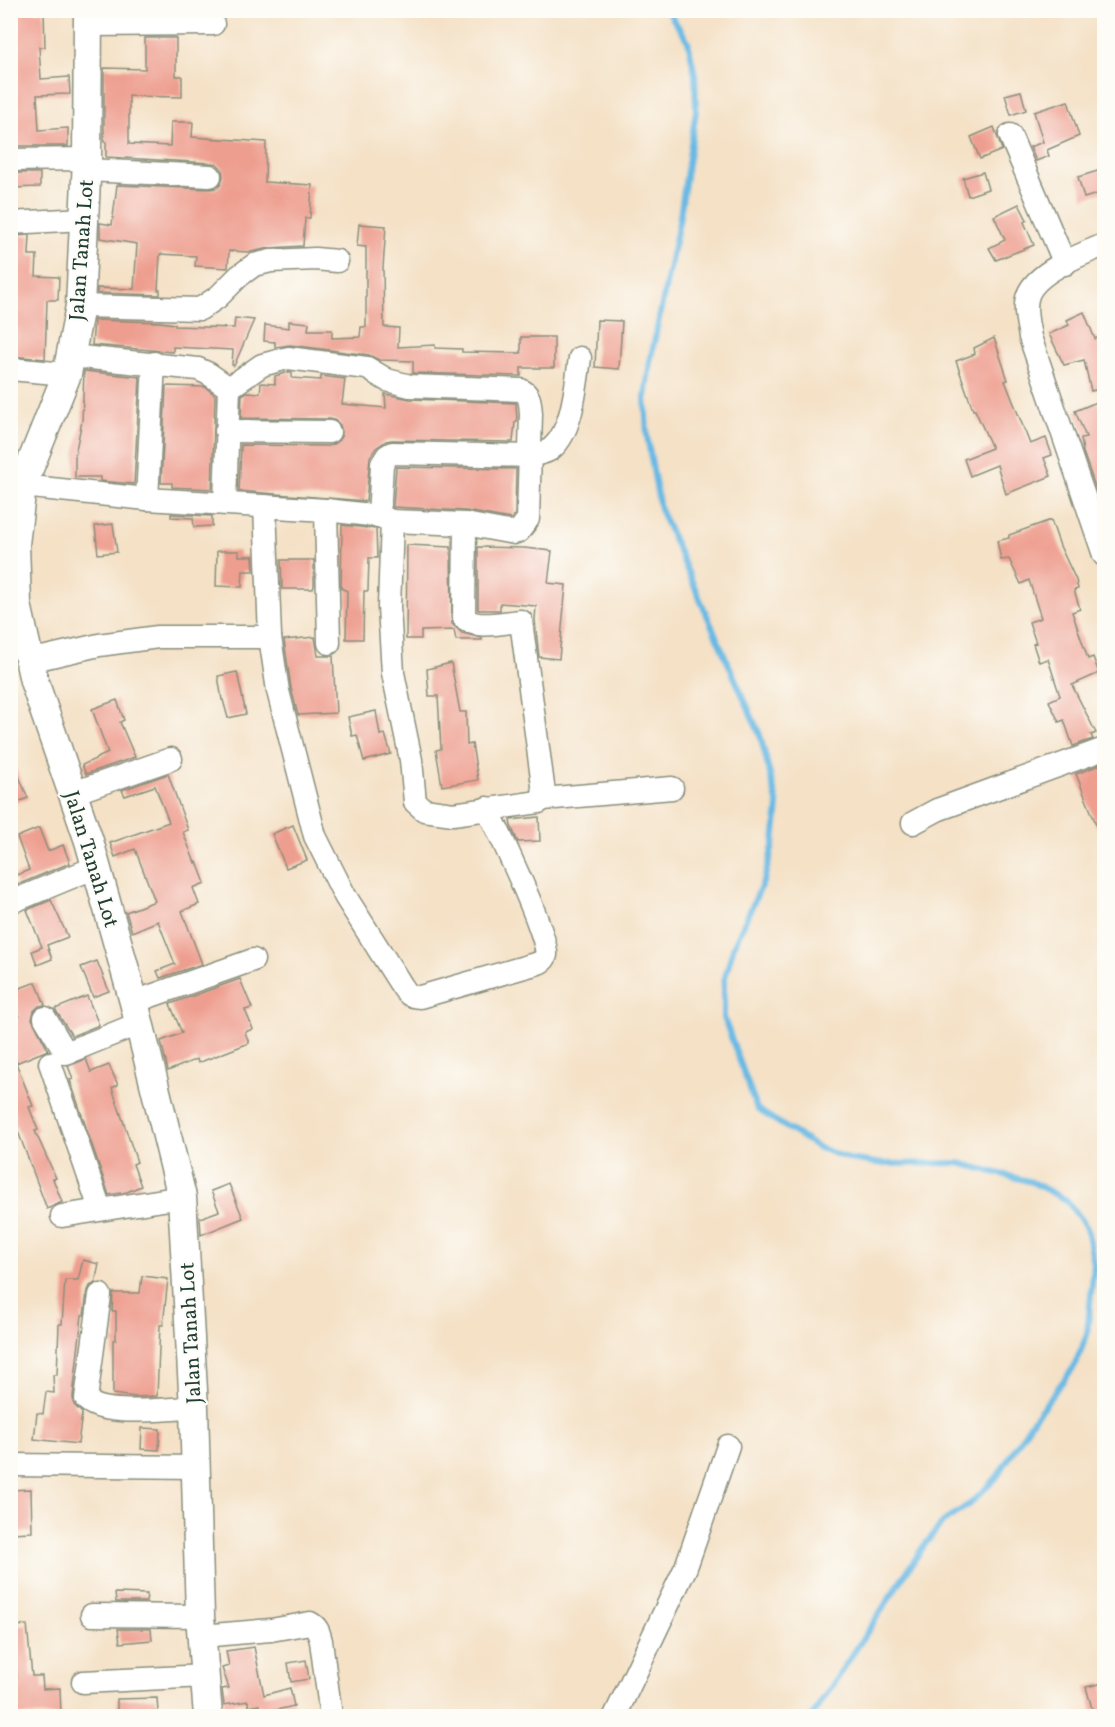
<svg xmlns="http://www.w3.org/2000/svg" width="1115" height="1727" font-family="Vollkorn,serif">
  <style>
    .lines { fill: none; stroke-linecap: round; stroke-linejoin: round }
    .stream { stroke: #68b9e4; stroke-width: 6 }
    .building { fill: #ee9e8f }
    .minor-casing { stroke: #8a8f7d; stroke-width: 25 }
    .major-casing { stroke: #8a8f7d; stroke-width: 31 }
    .minor { stroke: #fff; stroke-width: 22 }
    .major { stroke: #fff; stroke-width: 28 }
    .labels { text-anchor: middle; stroke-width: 4.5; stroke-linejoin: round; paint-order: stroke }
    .street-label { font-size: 21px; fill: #1f3d34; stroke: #fdfcf7 }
  </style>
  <rect width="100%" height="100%" fill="#fdfcf7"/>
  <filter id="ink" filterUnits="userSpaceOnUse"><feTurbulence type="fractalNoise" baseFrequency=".0167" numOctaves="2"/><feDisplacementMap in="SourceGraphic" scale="12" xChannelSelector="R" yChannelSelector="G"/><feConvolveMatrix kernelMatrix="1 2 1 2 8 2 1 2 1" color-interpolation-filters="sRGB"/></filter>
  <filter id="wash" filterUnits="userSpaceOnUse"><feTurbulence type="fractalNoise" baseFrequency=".008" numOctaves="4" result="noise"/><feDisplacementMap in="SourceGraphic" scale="24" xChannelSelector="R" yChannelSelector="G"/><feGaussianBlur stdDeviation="1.35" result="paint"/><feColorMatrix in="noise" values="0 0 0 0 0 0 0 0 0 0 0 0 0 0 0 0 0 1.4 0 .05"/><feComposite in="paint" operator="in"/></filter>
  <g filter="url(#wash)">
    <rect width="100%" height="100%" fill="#f4e1c6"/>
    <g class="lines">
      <polyline class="stream" points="667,10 688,41 695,75 696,111 679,222 650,362 645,397 647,436 660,509 760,735 778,806 774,842 764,880 734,945 724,981 724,1018 757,1109 817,1147 849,1159 884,1164 959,1163 1032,1182 1066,1200 1087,1228 1094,1264 1087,1335 1074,1367 1032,1421 997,1477 971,1503 943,1522 923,1547 812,1716"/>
    </g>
    <g id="blocks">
      <g class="building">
        <polygon points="44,11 45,47 39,47 41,79 69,77 70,94 37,95 39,130 68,128 68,146 10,146 10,12"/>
        <polygon points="145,38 176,38 176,76 182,76 182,97 129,96 129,144 170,146 171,122 193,122 192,137 266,142 265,182 312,185 310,218 305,218 303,246 270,248 250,252 229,251 228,268 195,266 196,256 160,254 158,290 160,290 160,295 97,293 97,288 134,289 137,244 100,238 100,223 112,225 117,185 209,189 217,188 221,184 223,177 222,169 217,164 211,163 106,157 106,142 104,142 104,68 145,69"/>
        <polygon points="1021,91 1026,110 1011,115 1005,95"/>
        <polygon points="1068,101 1079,136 1047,150 1049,156 1036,161 1030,147 1043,142 1034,112"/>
        <polygon points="994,127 1002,150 980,159 971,137"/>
        <polygon points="1104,169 1104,192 1084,198 1078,177"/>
        <polygon points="983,172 988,189 968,196 963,178"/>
        <polygon points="10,173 40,173 40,187 10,188"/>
        <polygon points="1019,204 1027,220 1024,222 1034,245 996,260 989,248 1005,240 994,216"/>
        <polygon points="359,224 386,226 383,268 384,327 399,328 398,347 435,345 435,348 462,349 462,352 521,353 521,337 554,337 554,368 521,368 521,376 413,373 413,361 379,360 369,355 290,345 275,347 275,342 264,341 265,325 289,328 289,321 309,323 308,330 332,330 332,338 360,337 361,327 366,327 366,247 357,246"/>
        <polygon points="30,235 29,255 37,255 36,276 59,277 58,300 47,300 45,359 10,356 10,254 13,236"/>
        <polygon points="1084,312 1095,339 1104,335 1104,388 1091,391 1084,360 1064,365 1049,334 1069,325 1067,320"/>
        <polygon points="235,318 254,320 234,366 232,365 233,350 173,347 173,352 92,345 94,320 160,322 175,324 175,326 234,328"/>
        <polygon points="597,320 622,321 619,369 595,367"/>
        <polygon points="994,338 1008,380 1005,381 1030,444 1046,438 1052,455 1044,458 1051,476 1006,494 997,465 970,476 964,459 992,448 975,410 973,410 956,361 975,354 974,348"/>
        <polygon points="84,371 140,377 134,484 100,481 100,477 75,477 75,454 82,421"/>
        <polygon points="289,372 292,372 292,378 321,380 321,376 345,379 342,404 386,408 385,394 410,399 516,403 517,422 515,422 513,442 392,440 386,441 376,448 370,457 366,501 239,491 241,445 329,446 336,443 341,438 342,432 340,425 336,421 330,419 241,418 242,395 247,392 260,393 261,383 275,384 275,376"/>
        <polygon points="166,386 205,387 215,395 212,489 172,487 172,483 161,483"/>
        <polygon points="1099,401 1104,415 1104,489 1097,492 1083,452 1081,438 1086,437 1075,411"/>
        <polygon points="396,467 516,469 515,514 511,519 466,511 393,507"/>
        <polygon points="171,514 212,516 212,526 194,527 193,518 171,517"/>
        <polygon points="1051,520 1060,546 1076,580 1078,589 1074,590 1080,609 1072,612 1088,659 1093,657 1099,673 1072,685 1096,733 1091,735 1093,739 1073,746 1064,720 1059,722 1049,701 1060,696 1048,659 1039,662 1033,644 1036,643 1029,622 1041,618 1029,580 1021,584 1009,559 1001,560 997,541 1009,538 1009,535"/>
        <polygon points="113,524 117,552 98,554 95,526"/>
        <polygon points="342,525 376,529 377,558 369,558 368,591 364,591 363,639 346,639 347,591 341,588"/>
        <polygon points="407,545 451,547 452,624 462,633 482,638 482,640 456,640 454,630 421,631 421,639 406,639"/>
        <polygon points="478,547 524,548 552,551 548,583 566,585 559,659 539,657 535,620 536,606 500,603 500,610 478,610"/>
        <polygon points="217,551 239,551 239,556 253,556 254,571 243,571 242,587 216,586"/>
        <polygon points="281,560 314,560 314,586 313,589 282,589"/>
        <polygon points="315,637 318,656 333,656 336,713 298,715 291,688 284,640"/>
        <polygon points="451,663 460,712 466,712 467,745 472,744 478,780 442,786 436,750 441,749 438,696 429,696 427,669"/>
        <polygon points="237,672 246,714 228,718 223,700 222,700 218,676"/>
        <polygon points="117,700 124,720 120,722 135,757 86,774 82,765 108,753 92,709"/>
        <polygon points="376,711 380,735 385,734 391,754 364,761 357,735 352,736 348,717"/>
        <polygon points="10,755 28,798 10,805"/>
        <polygon points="1102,764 1104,771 1104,844 1076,774"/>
        <polygon points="168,774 188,830 183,832 195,863 197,862 205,883 193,888 199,904 182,911 202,964 160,978 157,971 175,964 158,921 132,932 126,912 155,901 135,849 115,857 110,843 169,822 155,786 125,796 122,790"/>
        <polygon points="539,817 540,841 518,842 511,826 510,820"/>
        <polygon points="293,825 307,860 286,868 272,834"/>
        <polygon points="39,828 48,851 63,845 70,863 17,885 14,876 29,870 17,837"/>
        <polygon points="51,900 68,937 47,945 52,959 37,965 32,951 42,947 27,910"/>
        <polygon points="97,961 109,991 93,997 81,967"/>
        <polygon points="240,979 252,1008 245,1010 253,1029 245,1032 249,1043 198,1063 197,1059 168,1071 161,1041 182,1033 170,1004"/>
        <polygon points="36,982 45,1005 39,1006 34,1011 32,1019 48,1050 16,1063 33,1106 29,1107 38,1130 35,1131 56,1178 53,1179 62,1202 47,1209 13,1118 16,1117 10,1103 10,1019 19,1016 10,992"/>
        <polygon points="87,996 99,1025 72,1036 55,1009"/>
        <polygon points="86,1059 91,1072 109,1065 118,1085 112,1088 137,1162 133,1164 141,1186 127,1192 109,1195 70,1080 73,1079 68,1066"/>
        <polygon points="229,1184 243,1218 201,1235 200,1218 219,1211 211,1191"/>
        <polygon points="83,1260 99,1264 95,1283 90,1286 87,1293 84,1315 82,1315 73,1397 74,1405 82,1413 78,1444 34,1439 37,1413 43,1414 46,1392 54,1393 53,1375 57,1375 59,1324 62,1324 65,1280 78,1280"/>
        <polygon points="142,1276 168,1279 163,1325 160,1325 157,1396 135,1397 113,1394 113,1340 116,1340 116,1311 112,1311 113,1293 140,1293"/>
        <polygon points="142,1428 160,1429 159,1450 141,1449"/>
        <polygon points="31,1489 32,1532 10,1533 10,1490"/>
        <polygon points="115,1593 147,1594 146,1602 116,1602"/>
        <polygon points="27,1625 32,1676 42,1676 43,1689 60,1688 61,1716 10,1716 10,1677 17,1677 11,1627"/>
        <polygon points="118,1629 151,1629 152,1640 120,1643"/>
        <polygon points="254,1647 264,1695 290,1688 294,1706 259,1714 259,1705 249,1707 248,1701 224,1705 222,1689 229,1688 222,1668 229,1666 226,1651"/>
        <polygon points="306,1660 309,1679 291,1682 288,1663"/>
        <polygon points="1104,1683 1104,1716 1094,1716 1086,1687"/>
        <polygon points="157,1698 158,1712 117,1714 117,1699"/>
      </g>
    </g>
  </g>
  <g filter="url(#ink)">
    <use href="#blocks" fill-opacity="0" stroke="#8a8f7d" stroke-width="1.5"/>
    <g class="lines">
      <g class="minor-casing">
        <g id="minor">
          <polyline points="88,25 213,24"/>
          <polyline points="1010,135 1065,264"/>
          <polyline points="10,160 87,159"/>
          <polyline points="87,170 210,176"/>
          <polyline points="10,223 84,219"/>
          <path d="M1104 245C1082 254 1036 272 1028 295 1023 308 1028 324 1030 337L1104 555"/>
          <polyline points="80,306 200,309 218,297 239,276 254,265 271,261 315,259 337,261"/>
          <polyline points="71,356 198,369 209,374 229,388"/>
          <polyline points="10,369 67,374"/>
          <polyline points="226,431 329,432"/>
          <path d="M22 486 147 499 326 510 379 516 392 521 465 524 514 533 519 531 528 519 531 414C530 404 531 395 521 390L410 386 387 380 367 368 288 358 262 365 229 388"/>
          <polyline points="147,499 154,363"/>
          <polyline points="225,503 229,388"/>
          <path d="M265 506 270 637 278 691 315 836 345 896 400 983C406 992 408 997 420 997L528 966C535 964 544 963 546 955 550 938 498 830 487 808"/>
          <polyline points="326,510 329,643"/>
          <path d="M379 516 382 464 387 456 392 453 530 456C537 454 547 453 552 448 573 430 576 384 580 358"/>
          <path d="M392 521 389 607 393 673 411 760 415 802 424 810 453 814 539 802 543 799 544 793 521 621C505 622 476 630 464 618L465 524"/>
          <polyline points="29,661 99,645 158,637 270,637"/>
          <polyline points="73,793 171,759"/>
          <polyline points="543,799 672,788"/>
          <polyline points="913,823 937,810 1104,749"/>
          <polyline points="16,900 96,867"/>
          <polyline points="134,1002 253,960"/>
          <polyline points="45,1018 66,1053 140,1023"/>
          <polyline points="50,1063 100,1209"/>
          <polyline points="62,1216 182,1197"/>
          <path d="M100 1295 86 1399C102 1418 170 1408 194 1408"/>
          <polyline points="10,1465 196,1467"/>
          <polyline points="92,1615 200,1616"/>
          <path d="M201 1636 271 1630 310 1623C318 1627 319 1633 321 1641L331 1716"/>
          <polyline points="83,1682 205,1676"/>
          <polyline points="615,1716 686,1567 728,1446"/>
        </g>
      </g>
      <g class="major-casing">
        <polyline id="major" points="88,10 87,159 80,306 67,374 22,486 15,544 17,604 34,681 89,841 134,1002 182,1197 194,1408 200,1616 208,1716"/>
      </g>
      <use href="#minor" class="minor"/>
      <use href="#major" class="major"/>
    </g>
  </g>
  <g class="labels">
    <g class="street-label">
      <text transform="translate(81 250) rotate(-86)" y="7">Jalan Tanah Lot</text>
      <text transform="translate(92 859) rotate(73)" y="7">Jalan Tanah Lot</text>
      <text transform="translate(190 1333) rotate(-93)" y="7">Jalan Tanah Lot</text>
    </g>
  </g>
  <rect width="1115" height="1727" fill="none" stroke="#fdfcf7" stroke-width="36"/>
</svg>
